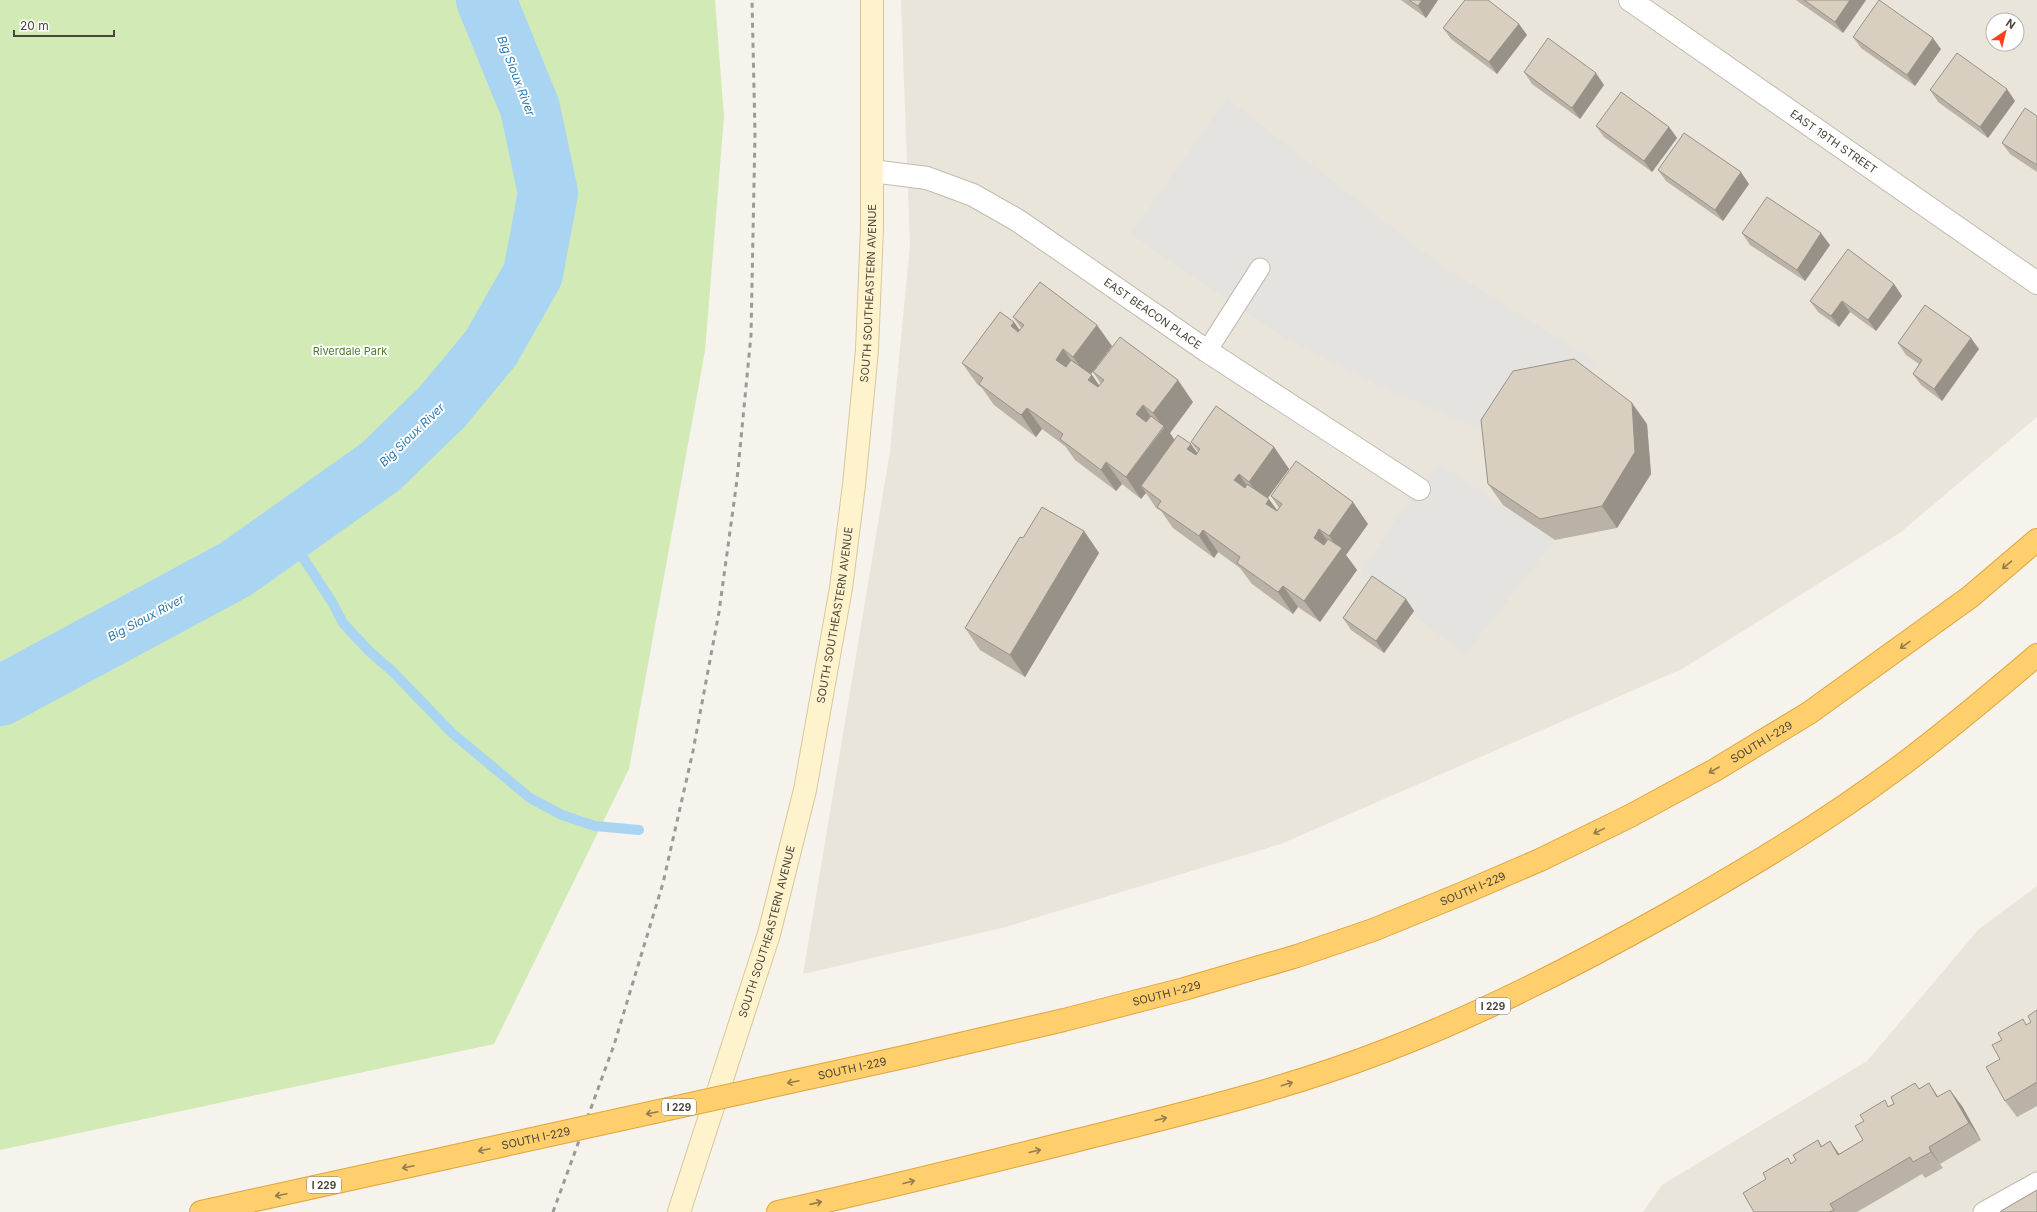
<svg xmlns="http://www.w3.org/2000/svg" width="2037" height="1212" font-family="Inter,sans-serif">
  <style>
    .residential { fill: #eae5da; fill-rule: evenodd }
    .green { fill: #d2eab5 }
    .parking { fill: #e5e3e0 }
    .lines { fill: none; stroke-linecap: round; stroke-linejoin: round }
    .stream { stroke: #a9d4f2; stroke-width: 10 }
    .river { stroke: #a9d4f2; stroke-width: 60 }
    .service-casing { stroke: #c2bbae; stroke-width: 21 }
    .minor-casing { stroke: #c2bbae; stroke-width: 24 }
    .secondary-casing { stroke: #d6c79b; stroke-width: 24 }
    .motorway-casing { stroke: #e0a43c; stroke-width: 24 }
    .service { stroke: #fff; stroke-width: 19 }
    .minor { stroke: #fff; stroke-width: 22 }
    .secondary { stroke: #fff3cd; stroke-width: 22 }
    .motorway { stroke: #ffcf6e; stroke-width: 22 }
    .rail { stroke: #9a9a9a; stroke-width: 3; stroke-dasharray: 5 5; stroke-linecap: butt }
    .motorway-bridge-casing { stroke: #e0a43c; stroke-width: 24; stroke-linecap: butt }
    .motorway-bridge { stroke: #ffcf6e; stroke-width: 22 }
    .wall { fill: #bab2a6 }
    .shaded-wall { fill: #979187 }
    .building { fill: #d8cfc1; stroke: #979187 }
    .oneway { stroke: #937c4e }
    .labels { text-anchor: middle; stroke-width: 4; stroke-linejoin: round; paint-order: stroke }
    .shield { fill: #fff; stroke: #817c74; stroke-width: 1 }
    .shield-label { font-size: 10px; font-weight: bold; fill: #4b4439 }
    .street-label { font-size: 11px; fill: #4b4439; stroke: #fff }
    .park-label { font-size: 11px; fill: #4a7f2a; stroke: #fff }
    .water-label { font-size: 12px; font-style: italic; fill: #2e7ab2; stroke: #fff }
  </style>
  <rect width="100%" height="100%" fill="#f6f3ec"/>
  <g class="residential">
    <path d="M901 0H2037V417L1901 532 1682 669 1281 844 1002 928 803 974 890 451 910 245ZM1993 20H2017V44H1993Z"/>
    <polygon points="2037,886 2037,1212 1643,1212 1662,1185 1867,1061 1979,929"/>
  </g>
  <polygon class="green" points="0,0 715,0 724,117 705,351 629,769 494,1044 0,1150"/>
  <g class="parking">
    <polygon points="1227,98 1438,263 1598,363 1581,380 1531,377 1482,430 1378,386 1278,334 1130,234"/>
    <polygon points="1439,463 1555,540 1465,655 1361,574 1399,514"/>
  </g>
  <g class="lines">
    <polyline class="stream" points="287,533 332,602 343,623 369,651 392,671 452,733 530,798 562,815 595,826 639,830"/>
    <polyline class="river" points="0,696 236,569 380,467 442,407 491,348 533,274 548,193 530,108 486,0"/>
    <g class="service-casing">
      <g id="service">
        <polyline points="1207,351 1260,268"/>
        <polyline points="1983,1212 2037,1182"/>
      </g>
    </g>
    <g class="minor-casing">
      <g id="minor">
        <path id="s1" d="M1630 0 2037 283"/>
        <path id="s2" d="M872 171 927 178 973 195 1017 220 1207 351 1419 489"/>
      </g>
    </g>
    <g class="secondary-casing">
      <g id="secondary">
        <path id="s3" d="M679 1212 769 934 805 790 841 588 854 485 867 350 872 228V0"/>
      </g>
    </g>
    <g class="motorway-casing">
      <g id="motorway">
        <path id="s4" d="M913 1055 1064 1020 1184 989 1297 956 1373 930 1461 894 1540 860 1630 816 1715 770 1809 713 1970 597 2037 540"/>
        <polyline points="201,1212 446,1158"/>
        <path d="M778 1212C878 1190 978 1165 1078 1140 1182 1114 1287 1089 1387 1050 1486 1012 1579 964 1671 912 1748 868 1824 823 1895 770 1944 734 1991 694 2037 655"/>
      </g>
    </g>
    <use href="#service" class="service"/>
    <use href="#minor" class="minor"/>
    <use href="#secondary" class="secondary"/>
    <use href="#motorway" class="motorway"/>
    <polyline class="rail" points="553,1212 614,1045 663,883 693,751 719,612 737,480 751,335 755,134 752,0"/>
    <g class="motorway-bridge-casing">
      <g id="motorway-bridge">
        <path id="s5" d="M446 1158 913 1055"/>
      </g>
    </g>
    <use href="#motorway-bridge" class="motorway-bridge"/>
  </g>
  <g class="wall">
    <polygon points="1401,0 1438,0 1426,18"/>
    <polygon points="1796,0 1866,0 1843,33"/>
    <polygon points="1519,24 1527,35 1497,74 1451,39 1443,28"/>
    <polygon points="1853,37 1941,49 1915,86 1861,48"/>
    <polygon points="1524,72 1604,85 1580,119 1532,84"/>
    <polygon points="1930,90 2015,101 1988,138 1938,102"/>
    <polygon points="2037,116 2037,172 2010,154 2002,143"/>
    <polygon points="1596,126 1669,127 1677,138 1652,172 1604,137"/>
    <polygon points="1658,170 1749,184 1723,221 1666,181"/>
    <polygon points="1742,233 1830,245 1805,281 1750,245"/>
    <polygon points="1894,284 1902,296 1876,331 1850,312 1839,327 1818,312 1810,301"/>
    <polygon points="1013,317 1112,346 1091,374 1100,386 1101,384 1093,372 1193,402 1170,433 1174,440 1197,453 1198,452 1191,442 1274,447 1289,469 1268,498 1277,510 1279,508 1271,496 1368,524 1346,555 1357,570 1320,622 1298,607 1293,614 1252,584 1240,568 1218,552 1214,558 1173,528 1161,511 1156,508 1146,493 1141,499 1122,484 1116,491 1075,460 1065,446 1042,429 1036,437 994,405 982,388 977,384 962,363 1014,322 1020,330 1021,328"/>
    <polygon points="1898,343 1979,349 1942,401 1921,385 1913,374 1919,364 1906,355"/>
    <polygon points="1647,424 1651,474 1617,528 1555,540 1503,505 1488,484"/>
    <polygon points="1084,531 1099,553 1025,677 980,650 965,628 1023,538"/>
    <polygon points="1406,599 1414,611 1384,653 1351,630 1343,618"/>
    <polygon points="2037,1010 2037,1106 2017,1117 2005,1101 2000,1059 2002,1040 2031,1022"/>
    <polygon points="1929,1083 1938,1097 1962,1106 1981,1140 1940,1164 1943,1168 1925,1178 1922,1174 1857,1212 1754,1212 1766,1179 1788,1158 1791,1164 1796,1160 1818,1140 1822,1146 1830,1141 1839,1154 1863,1140 1889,1106"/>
  </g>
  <g class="shaded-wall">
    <polygon points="1422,0 1438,0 1426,18 1418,6"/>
    <polygon points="1850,0 1866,0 1843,33 1835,22"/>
    <polygon points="1519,24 1527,35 1497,74 1489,62"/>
    <polygon points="1933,38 1941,49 1915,86 1907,75"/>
    <polygon points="1596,73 1604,85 1580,119 1572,108"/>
    <polygon points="2007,89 2015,101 1988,138 1980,127"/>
    <polygon points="1669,127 1677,138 1652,172 1644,161"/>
    <polygon points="1741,172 1749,184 1723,221 1715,210"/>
    <polygon points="1821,233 1830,245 1805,281 1797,270"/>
    <polygon points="1894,284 1902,296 1876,331 1868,320"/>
    <polygon points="1842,301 1850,312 1839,327 1831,316"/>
    <polygon points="1014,322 1029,344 1011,326"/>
    <polygon points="1097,325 1112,346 1088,378 1073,357"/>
    <polygon points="1971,338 1979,349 1942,401 1934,389"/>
    <polygon points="1063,349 1079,371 1071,381 1056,360"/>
    <polygon points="1092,375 1107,397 1088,380"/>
    <polygon points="1178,380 1193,402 1170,433 1180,448 1141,486 1146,493 1141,499 1126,477 1164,428 1153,413"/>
    <polygon points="1632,403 1647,424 1651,474 1617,528 1602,506"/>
    <polygon points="1143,405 1158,427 1151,436 1136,414"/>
    <polygon points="1027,408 1042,429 1036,437 1021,415"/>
    <polygon points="1191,444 1206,465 1187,449"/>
    <polygon points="1274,447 1289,469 1264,503 1249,482"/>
    <polygon points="1106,462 1122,484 1116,491 1101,470"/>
    <polygon points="1239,474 1254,496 1234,480"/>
    <polygon points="1269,499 1284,520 1266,504"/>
    <polygon points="1353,502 1368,524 1346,555 1357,570 1320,622 1304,601 1340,551 1329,536"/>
    <polygon points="1319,529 1335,551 1329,559 1314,538"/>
    <polygon points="1203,530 1218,552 1214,558 1199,536"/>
    <polygon points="1084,531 1099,553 1025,677 1010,655"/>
    <polygon points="1283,586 1298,607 1293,614 1278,592"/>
    <polygon points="1406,599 1414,611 1384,653 1376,641"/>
    <polygon points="1929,1083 1940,1100 1937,1097"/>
    <polygon points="1950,1090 1962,1106 1981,1140 1969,1123"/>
    <polygon points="1830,1141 1842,1158 1838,1155"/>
    <polygon points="1929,1147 1940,1164 1943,1168 1931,1152"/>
  </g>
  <g class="building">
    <polygon points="1409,0 1422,0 1418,6"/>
    <polygon points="1465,0 1488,0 1519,24 1489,62 1443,28"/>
    <polygon points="1804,0 1850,0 1835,22"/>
    <polygon points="1879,0 1933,38 1907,75 1853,37"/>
    <polygon points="1548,38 1596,73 1572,108 1524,72"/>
    <polygon points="1957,53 2007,89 1980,127 1930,90"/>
    <polygon points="1621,92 1669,127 1644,161 1596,126"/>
    <polygon points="2025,108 2037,116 2037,165 2002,143"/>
    <polygon points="1684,133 1741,172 1715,210 1658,170"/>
    <polygon points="1767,197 1821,233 1797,270 1742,233"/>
    <polygon points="1848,249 1894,284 1868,320 1842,301 1831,316 1810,301"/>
    <polygon points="1040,282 1097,325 1073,357 1063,349 1056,360 1066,367 1071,360 1092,375 1088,380 1098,387 1104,380 1093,372 1120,337 1178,380 1153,413 1143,405 1136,414 1146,422 1151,416 1164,426 1126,477 1106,462 1101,470 1060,439 1063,434 1027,408 1021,415 979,384 983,378 962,363 1000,312 1014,322 1011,326 1018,332 1024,325 1013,317"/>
    <polygon points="1925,305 1971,338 1934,389 1913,374 1922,360 1898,343"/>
    <polygon points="1574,359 1632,403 1635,452 1602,506 1540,519 1488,484 1481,420 1513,371"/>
    <polygon points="1216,406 1274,447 1249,482 1239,474 1234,480 1245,488 1247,484 1269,499 1266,504 1277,511 1282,504 1271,496 1296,461 1353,502 1329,536 1319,529 1314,538 1324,545 1328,539 1342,548 1304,601 1283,586 1278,592 1237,563 1240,557 1203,530 1199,536 1157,507 1161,501 1141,486 1178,435 1191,444 1187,449 1196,455 1200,449 1191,442"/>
    <polygon points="1042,507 1084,531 1010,655 965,628 1020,537 1023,538"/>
    <polygon points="1372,576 1406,599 1376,641 1343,618"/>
    <polygon points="2037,1010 2037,1082 2005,1101 1986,1067 2000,1059 1992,1045 2002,1040 1998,1033 2023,1019 2026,1025 2031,1022 2028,1016"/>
    <polygon points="1915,1083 1919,1089 1929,1083 1937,1097 1950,1090 1969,1123 1929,1147 1931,1152 1913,1162 1910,1157 1830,1204 1834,1210 1829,1212 1754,1212 1743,1193 1766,1179 1763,1173 1788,1158 1791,1164 1796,1160 1793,1155 1818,1140 1821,1147 1830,1141 1838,1155 1863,1140 1855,1126 1864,1121 1860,1115 1885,1100 1888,1107 1894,1104 1891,1097"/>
    <polygon points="2037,1190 2037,1212 2001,1212 2001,1211"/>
  </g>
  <defs><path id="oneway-shaft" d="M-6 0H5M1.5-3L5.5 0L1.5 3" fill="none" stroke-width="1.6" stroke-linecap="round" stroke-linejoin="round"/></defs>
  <g class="oneway">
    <use href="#oneway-shaft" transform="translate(2007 565) rotate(140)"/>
    <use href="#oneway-shaft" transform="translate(1905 645) rotate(144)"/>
    <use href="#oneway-shaft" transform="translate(1714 770) rotate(150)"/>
    <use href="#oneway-shaft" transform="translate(1599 831) rotate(154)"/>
    <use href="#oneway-shaft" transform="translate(793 1082) rotate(168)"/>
    <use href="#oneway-shaft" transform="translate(1287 1084) rotate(-17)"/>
    <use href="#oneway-shaft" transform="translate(652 1113) rotate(168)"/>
    <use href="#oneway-shaft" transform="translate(1161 1119) rotate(-14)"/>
    <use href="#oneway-shaft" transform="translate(484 1150) rotate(168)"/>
    <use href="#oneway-shaft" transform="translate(1035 1151) rotate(-14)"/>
    <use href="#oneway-shaft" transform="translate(408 1167) rotate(168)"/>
    <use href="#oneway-shaft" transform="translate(909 1182) rotate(-14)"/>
    <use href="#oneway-shaft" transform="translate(281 1195) rotate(168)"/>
    <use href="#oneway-shaft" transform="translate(816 1203) rotate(-13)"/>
  </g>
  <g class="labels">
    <g class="shield">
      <rect x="1476" y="998" width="34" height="16" rx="3"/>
      <rect x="662" y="1099" width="34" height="16" rx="3"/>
      <rect x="307" y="1177" width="34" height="16" rx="3"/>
    </g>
    <g class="shield-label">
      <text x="1493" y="1010">I 229</text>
      <text x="679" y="1111">I 229</text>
      <text x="324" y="1189">I 229</text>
    </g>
    <g class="street-label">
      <text dy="4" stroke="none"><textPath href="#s1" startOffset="248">EAST 19TH STREET</textPath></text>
      <text dy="4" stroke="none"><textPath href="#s3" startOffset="942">SOUTH SOUTHEASTERN AVENUE</textPath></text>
      <text dy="4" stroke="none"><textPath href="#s2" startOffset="320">EAST BEACON PLACE</textPath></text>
      <text dy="4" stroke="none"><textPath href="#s3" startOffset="618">SOUTH SOUTHEASTERN AVENUE</textPath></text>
      <text dy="4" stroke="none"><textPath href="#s4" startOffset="909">SOUTH I-229</textPath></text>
      <text dy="4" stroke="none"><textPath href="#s4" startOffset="585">SOUTH I-229</textPath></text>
      <text dy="4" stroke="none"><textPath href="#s3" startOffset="294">SOUTH SOUTHEASTERN AVENUE</textPath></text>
      <text dy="4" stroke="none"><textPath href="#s4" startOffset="261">SOUTH I-229</textPath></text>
      <text dy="4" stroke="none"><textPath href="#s5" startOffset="416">SOUTH I-229</textPath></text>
      <text dy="4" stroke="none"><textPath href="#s5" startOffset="92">SOUTH I-229</textPath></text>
    </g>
    <g class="park-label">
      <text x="350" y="355">Riverdale Park</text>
    </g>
    <g class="water-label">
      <text transform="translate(516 76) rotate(69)" y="4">Big Sioux River</text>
      <text transform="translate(412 435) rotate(-44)" y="4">Big Sioux River</text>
      <text transform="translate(146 618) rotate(-28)" y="4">Big Sioux River</text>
    </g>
  </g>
  <g transform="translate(2005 32) rotate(35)"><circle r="19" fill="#ffffff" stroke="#b7b4b0"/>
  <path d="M0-3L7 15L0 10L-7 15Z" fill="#fc3f1d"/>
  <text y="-6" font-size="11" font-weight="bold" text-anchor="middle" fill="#4b4439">N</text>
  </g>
  <path d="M14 30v6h100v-6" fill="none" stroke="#4b4439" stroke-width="2"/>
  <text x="20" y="30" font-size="12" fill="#4b4439" stroke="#ffffff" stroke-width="3" paint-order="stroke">20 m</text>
</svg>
